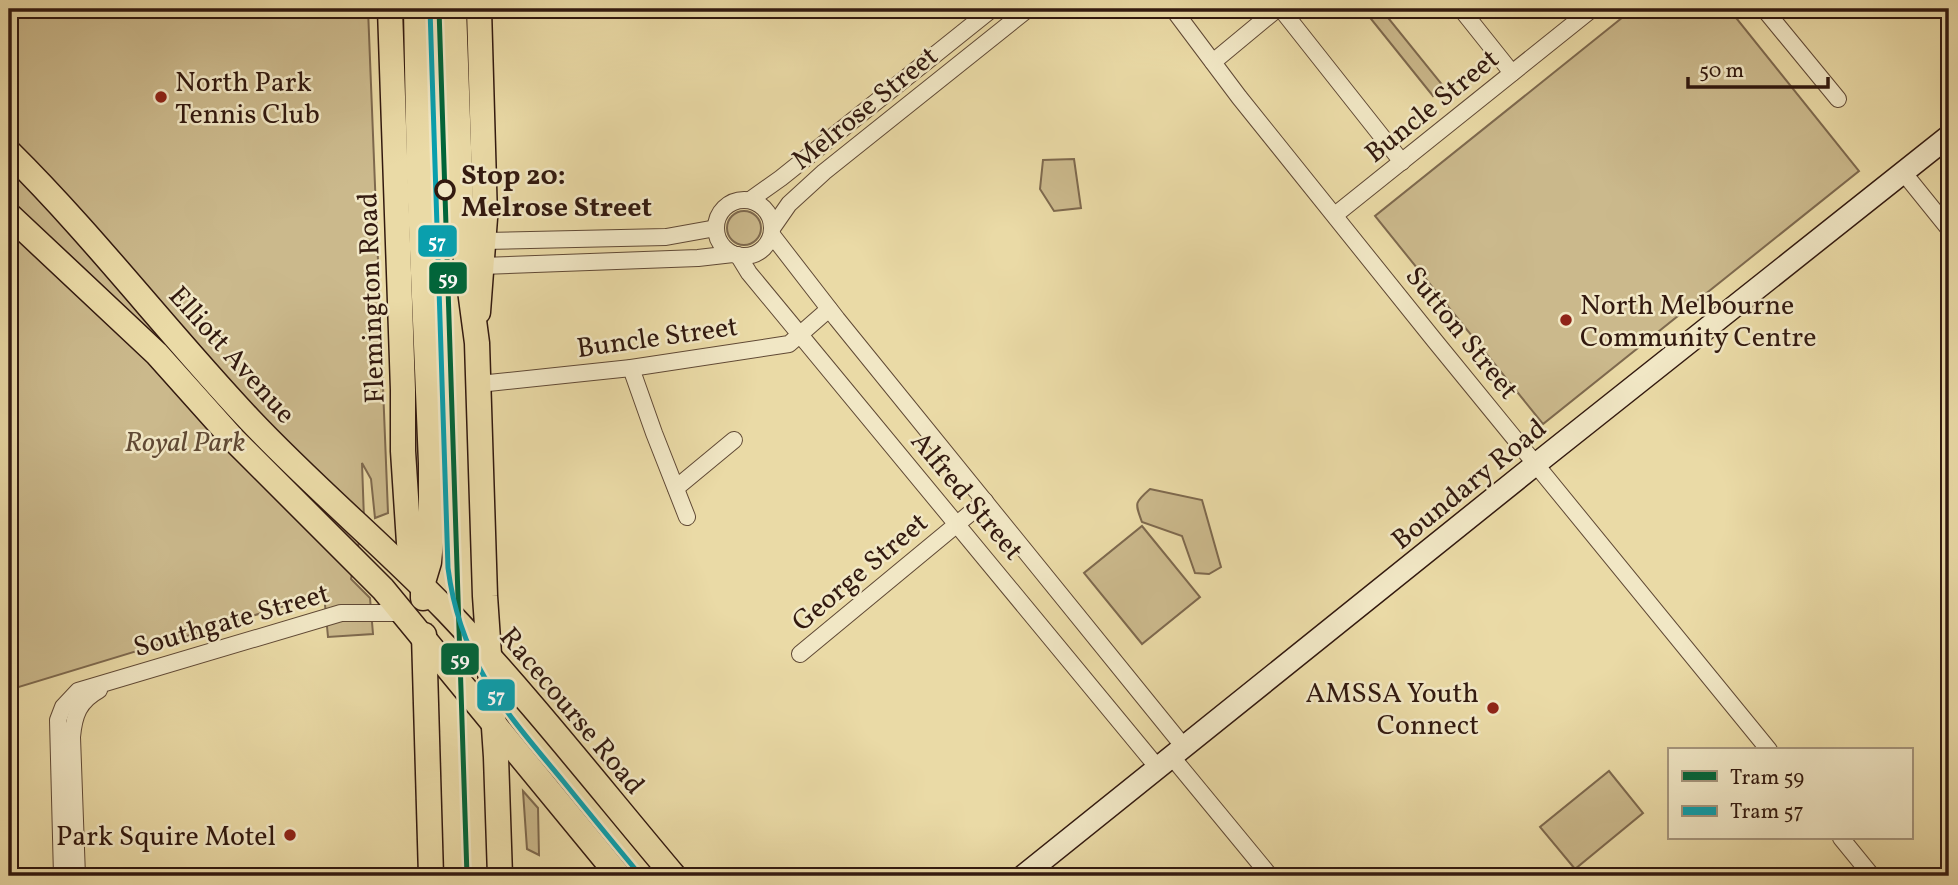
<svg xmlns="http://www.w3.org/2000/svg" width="1958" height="885" font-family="Vollkorn,serif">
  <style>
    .green { fill: #cbb98c; stroke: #7e694e; stroke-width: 2 }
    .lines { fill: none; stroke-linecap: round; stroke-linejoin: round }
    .minor-casing { stroke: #604935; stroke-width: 18 }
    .secondary-casing { stroke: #32190f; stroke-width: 24 }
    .primary-casing { stroke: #32190f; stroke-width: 27 }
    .trunk-casing { stroke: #32190f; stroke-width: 27 }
    .minor { stroke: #f1e7c5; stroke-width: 16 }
    .secondary { stroke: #f1e7c5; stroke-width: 21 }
    .primary { stroke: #eadaa6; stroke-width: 24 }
    .trunk { stroke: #eadaa6; stroke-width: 24 }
    .tram-1-casing { stroke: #f1e7c5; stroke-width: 10 }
    .tram-2-casing { stroke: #f1e7c5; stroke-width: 10 }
    .tram-1 { stroke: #00653a; stroke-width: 5 }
    .tram-2 { stroke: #0a9fad; stroke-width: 5 }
    .poi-dot { fill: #8f2418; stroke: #f1e7c5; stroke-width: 2.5 }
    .stop-dot { fill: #f1e7c5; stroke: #32190f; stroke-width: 3.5 }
    .labels { text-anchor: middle; stroke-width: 5; stroke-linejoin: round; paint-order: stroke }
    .poi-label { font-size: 28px; fill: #32190f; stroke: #f1e7c5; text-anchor: start }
    .street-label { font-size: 28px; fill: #32190f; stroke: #f1e7c5 }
    .stop-label { font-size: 28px; font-weight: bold; fill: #32190f; stroke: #f1e7c5; text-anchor: start }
    .park-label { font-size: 28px; font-style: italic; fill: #604934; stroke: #f1e7c5 }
    .line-badge { stroke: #f1e7c5; stroke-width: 2.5 }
    .badge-label { font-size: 19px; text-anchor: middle; font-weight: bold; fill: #fff }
  </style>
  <rect width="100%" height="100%" fill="#eadaa6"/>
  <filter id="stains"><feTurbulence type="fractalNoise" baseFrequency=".00286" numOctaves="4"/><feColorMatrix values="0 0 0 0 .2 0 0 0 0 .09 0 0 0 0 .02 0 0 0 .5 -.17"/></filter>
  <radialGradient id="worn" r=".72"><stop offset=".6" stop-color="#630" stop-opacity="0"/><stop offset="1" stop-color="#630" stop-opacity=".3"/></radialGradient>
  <g class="green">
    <polygon points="9,9 368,9 388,513 375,518 371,479 362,463 364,519 351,579 370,598 373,634 328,637 324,594 9,690"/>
    <polygon points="1363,9 1381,9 1444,87 1433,96"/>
    <polygon points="1633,9 1729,9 1859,171 1543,424 1375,216"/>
    <polygon points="1074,159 1081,208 1054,211 1040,189 1043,160"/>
    <circle cx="744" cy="228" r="17"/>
    <path d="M1150 489 1202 500 1221 567 1209 574 1195 573 1182 536 1142 522C1135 503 1134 503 1150 489Z"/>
    <polygon points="1142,526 1200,597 1142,644 1084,573"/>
    <polygon points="1609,771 1643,813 1575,869 1540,827"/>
    <polygon points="523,791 538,808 539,855 527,849"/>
  </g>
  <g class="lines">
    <g class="minor-casing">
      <g id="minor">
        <polyline points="1173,9 1239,97 1435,341 1769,750"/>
        <polyline points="1281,9 1402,162"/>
        <polyline points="1461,9 1512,73"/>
        <polyline points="1764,9 1838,99"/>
        <polyline points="1213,62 1277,9"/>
        <polyline points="1903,172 1949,229"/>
        <circle cx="744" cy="228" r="28"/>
        <polyline points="750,200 781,178 992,9"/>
        <polyline points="1335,215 1592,9"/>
        <polyline points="773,227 789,204 824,172 1028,9"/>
        <polyline points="772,235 837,319 1184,747"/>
        <polyline points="484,241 666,237 716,228"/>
        <polyline points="738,255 749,273 1158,768"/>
        <polyline points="482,266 698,258 733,254"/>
        <polyline points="631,368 654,433 687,517"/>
        <polyline points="479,384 631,368 789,344 829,309"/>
        <polyline points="676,488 734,440"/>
        <polyline points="800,654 985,501"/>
        <polyline points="1172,757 1270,876"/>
        <polyline points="1841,838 1872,876"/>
        <polyline points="62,876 58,720 63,707 78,691 341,613 403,613"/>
        <path d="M77 876 72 737C74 715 79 701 99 690"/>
      </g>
    </g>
    <g class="secondary-casing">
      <polyline id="secondary" points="1023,876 1536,464 1949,136"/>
    </g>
    <g class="primary-casing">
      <g id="primary">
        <polyline points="390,9 403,390 403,451 409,543 423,582"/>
        <polyline points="478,312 485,218 479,9"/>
      </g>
    </g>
    <g class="trunk-casing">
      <g id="trunk">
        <polyline points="416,9 419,178 431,463 431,542 429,562 423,582 423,598"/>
        <polyline points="454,9 462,230 477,343 485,596 496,757 500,876"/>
        <path d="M9 152C94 236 167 332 249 419 312 486 383 545 447 611 527 695 599 787 674 876"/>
        <polyline points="9,215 157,354 233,439 383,589 619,876"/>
        <polyline points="424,635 431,876"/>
      </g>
    </g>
    <use href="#minor" class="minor"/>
    <use href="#secondary" class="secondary"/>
    <use href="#primary" class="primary"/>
    <use href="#trunk" class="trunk"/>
    <g class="tram-1-casing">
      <polyline id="tram-1" points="439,9 467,876"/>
    </g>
    <g class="tram-2-casing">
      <path id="tram-2" d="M430 9 448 568C460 662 505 711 563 781 589 813 615 845 641 876"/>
    </g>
    <use href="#tram-1" class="tram-1"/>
    <use href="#tram-2" class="tram-2"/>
  </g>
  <g class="poi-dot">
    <circle cx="161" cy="97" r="7"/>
    <circle cx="1566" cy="320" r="7"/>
    <circle cx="1493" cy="708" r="7"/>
    <circle cx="290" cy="835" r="7"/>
  </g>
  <circle class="stop-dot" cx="445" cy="190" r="9"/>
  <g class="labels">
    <g class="poi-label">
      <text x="175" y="91">North Park<tspan x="175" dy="32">Tennis Club</tspan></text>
      <text x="1580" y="314">North Melbourne<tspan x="1580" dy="32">Community Centre</tspan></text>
      <text x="1479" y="702" text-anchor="end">AMSSA Youth<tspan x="1479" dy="32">Connect</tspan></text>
      <text x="276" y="845" text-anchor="end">Park Squire Motel</text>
    </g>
    <g class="street-label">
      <text transform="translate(1431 105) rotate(-39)" y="10">Buncle Street</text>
      <text transform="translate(864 107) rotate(-39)" y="10">Melrose Street</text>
      <text transform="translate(370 298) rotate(-92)" y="10">Flemington Road</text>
      <text transform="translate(1463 332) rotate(51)" y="10">Sutton Street</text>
      <text transform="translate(657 336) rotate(-8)" y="10">Buncle Street</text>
      <text transform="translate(233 354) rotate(48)" y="10">Elliott Avenue</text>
      <text transform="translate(1468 483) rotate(-39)" y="10">Boundary Road</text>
      <text transform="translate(968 495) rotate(50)" y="10">Alfred Street</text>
      <text transform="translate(859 571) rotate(-40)" y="10">George Street</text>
      <text transform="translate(231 619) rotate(-16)" y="10">Southgate Street</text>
      <text transform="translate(573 710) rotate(50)" y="10">Racecourse Road</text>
    </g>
    <g class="stop-label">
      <text x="461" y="184">Stop 20:<tspan x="461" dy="32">Melrose Street</tspan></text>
    </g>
    <g class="park-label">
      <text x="185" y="451">Royal Park</text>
    </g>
  </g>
  <g class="line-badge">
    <rect x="417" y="224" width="41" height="34" rx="7" fill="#0a9fad"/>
    <rect x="428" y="261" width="40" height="34" rx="7" fill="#00653a"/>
    <rect x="440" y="642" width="40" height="34" rx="7" fill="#00653a"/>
    <rect x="476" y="678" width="40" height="34" rx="7" fill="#0a9fad"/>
  </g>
  <g class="badge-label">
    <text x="437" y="248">57</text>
    <text x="448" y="285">59</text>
    <text x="460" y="666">59</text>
    <text x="496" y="702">57</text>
  </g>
  <rect width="1958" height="885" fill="none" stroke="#eadaa6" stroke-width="35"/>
  <rect x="10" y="10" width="1937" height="864" fill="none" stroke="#32190f" stroke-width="3.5"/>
  <rect x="18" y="18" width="1923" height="850" fill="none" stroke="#32190f" stroke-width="2"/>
  <rect x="1668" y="748" width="245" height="91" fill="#f1e7c5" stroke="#a5957c" stroke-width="2"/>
  <rect x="1682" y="771" width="35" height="10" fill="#00653a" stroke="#a5957c" stroke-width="2"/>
  <text x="1730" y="784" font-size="21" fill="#32190f">Tram 59</text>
  <rect x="1682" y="806" width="35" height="10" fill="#0a9fad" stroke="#a5957c" stroke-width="2"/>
  <text x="1730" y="818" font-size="21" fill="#32190f">Tram 57</text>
  <path d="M1688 77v10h140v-10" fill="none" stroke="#32190f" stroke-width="3.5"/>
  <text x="1699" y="77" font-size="21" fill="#32190f" stroke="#f1e7c5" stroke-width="5" paint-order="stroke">50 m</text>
  <rect width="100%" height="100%" filter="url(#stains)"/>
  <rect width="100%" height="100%" fill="url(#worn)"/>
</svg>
